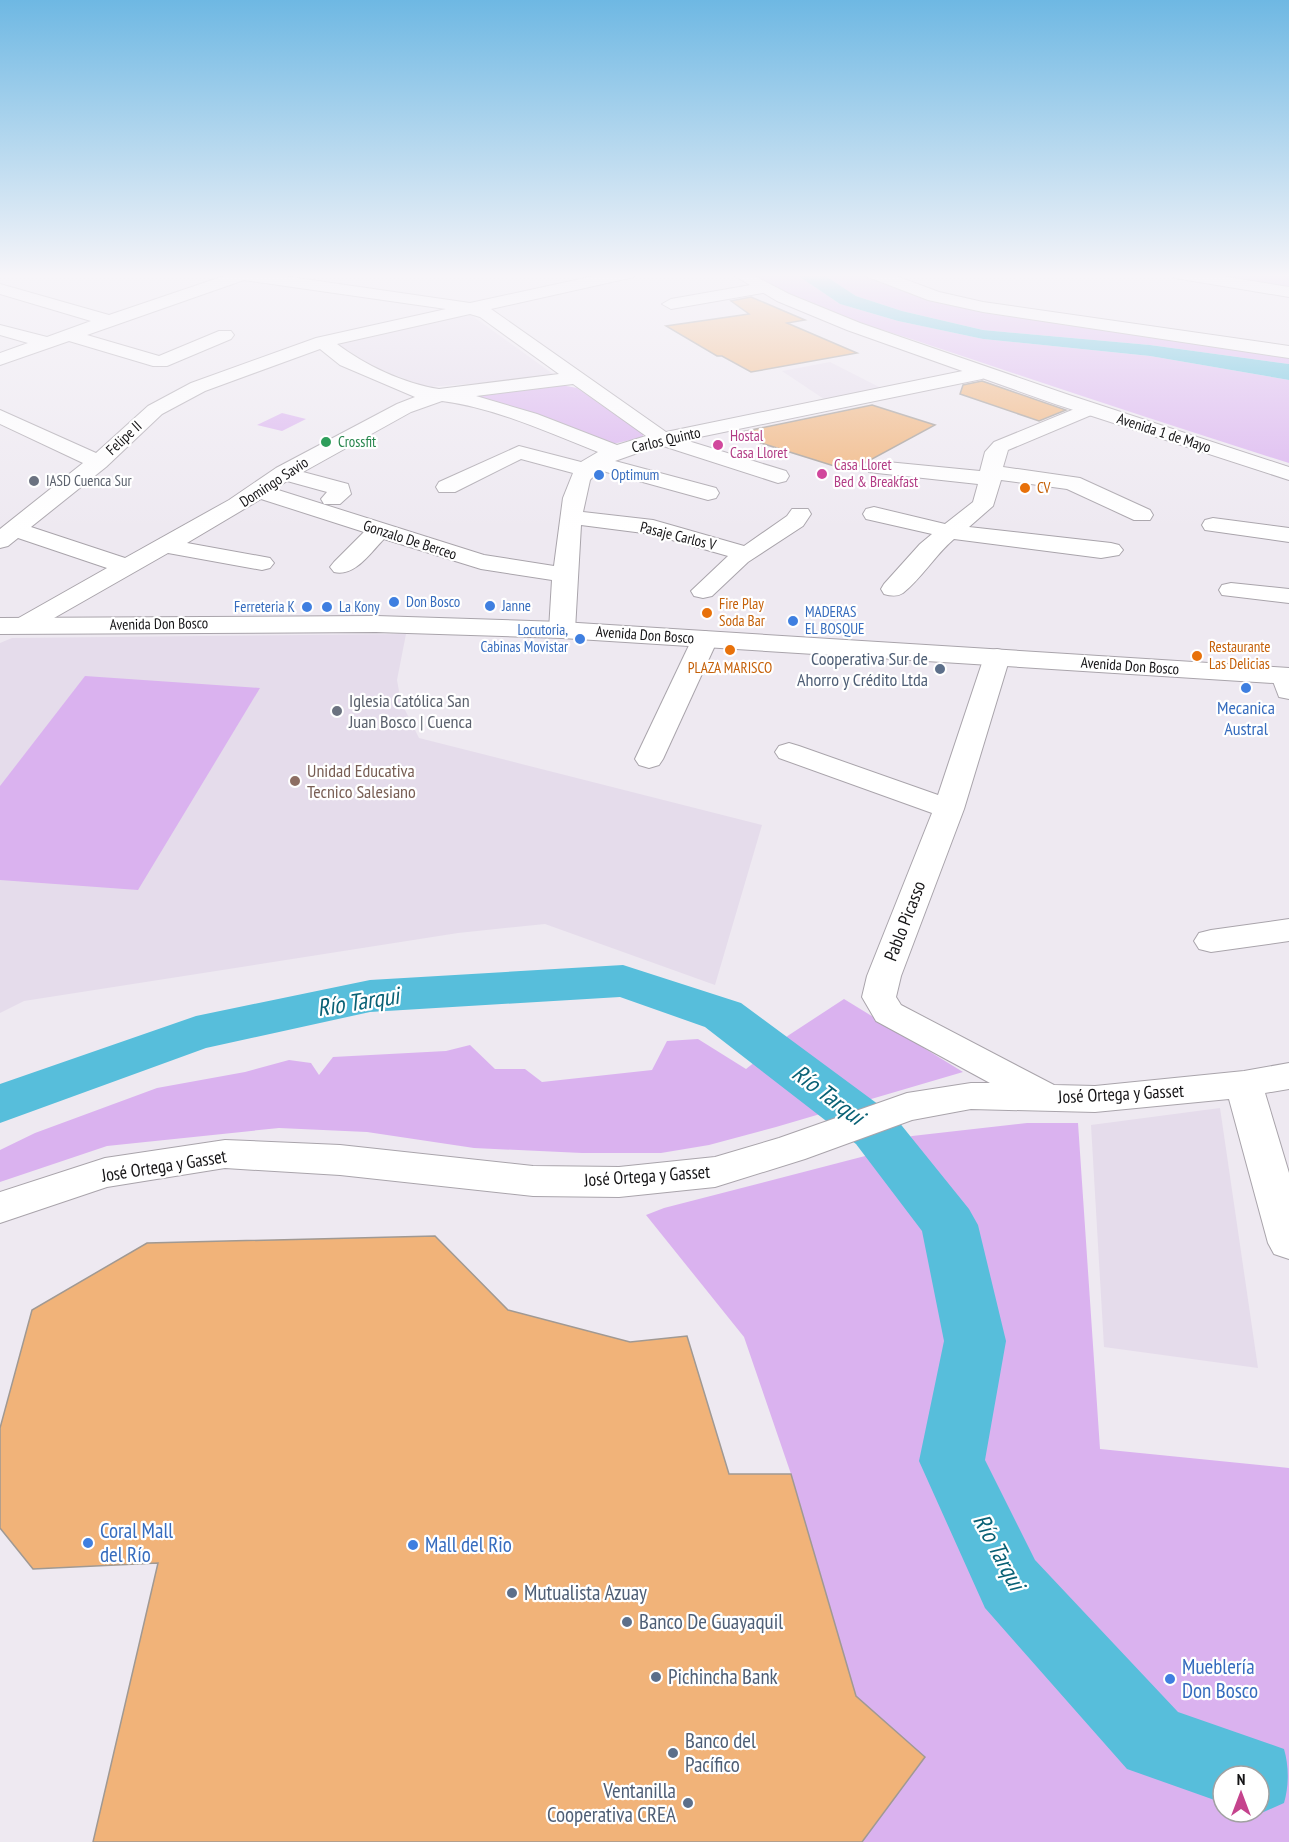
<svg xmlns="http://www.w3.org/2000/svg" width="1289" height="1842" font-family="'PT Sans Narrow',sans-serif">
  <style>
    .built { fill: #e5dceb }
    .green { fill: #dab2ef; fill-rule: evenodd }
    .water { fill: #57bedb }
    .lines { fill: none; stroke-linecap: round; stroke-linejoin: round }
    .river { fill: #57bedb; fill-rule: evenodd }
    .building { fill: #f1b379; stroke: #a09993; stroke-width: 1.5 }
    .minor-casing { stroke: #a9a4ab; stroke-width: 2 }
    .major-casing { stroke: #a9a4ab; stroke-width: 2 }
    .minor { fill: #fff; fill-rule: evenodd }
    .major { fill: #fff; fill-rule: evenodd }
    .leisure-dot { fill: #2e9e5b; stroke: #fff; stroke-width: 2 }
    .hotel-dot { fill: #d1479c; stroke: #fff; stroke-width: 2 }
    .shop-dot { fill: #3f7fe0; stroke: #fff; stroke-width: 2 }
    .worship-dot { fill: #6b7280; stroke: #fff; stroke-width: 2 }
    .food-dot { fill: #e8710a; stroke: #fff; stroke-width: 2 }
    .service-dot { fill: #5c6f8a; stroke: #fff; stroke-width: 2 }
    .education-dot { fill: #8d6e63; stroke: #fff; stroke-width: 2 }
    .labels { text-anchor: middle; stroke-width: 4.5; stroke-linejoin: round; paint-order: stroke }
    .far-street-label { font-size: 15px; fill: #151416; stroke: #fff }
    .far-hotel-label { font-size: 15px; fill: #b23c85; stroke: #fff; text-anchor: start }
    .far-leisure-label { font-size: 15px; fill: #27864d; stroke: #fff; text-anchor: start }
    .far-shop-label { font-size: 15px; fill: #366cbe; stroke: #fff; text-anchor: start }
    .far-worship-label { font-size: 15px; fill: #5b616d; stroke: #fff; text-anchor: start }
    .far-food-label { font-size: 15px; fill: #c56008; stroke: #fff; text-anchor: start }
    .service-label { font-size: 18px; fill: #4e5e75; stroke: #fff; text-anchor: end }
    .worship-label { font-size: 18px; fill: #5b616d; stroke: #fff; text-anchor: start }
    .shop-label { font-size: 18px; fill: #366cbe; stroke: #fff }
    .education-label { font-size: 18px; fill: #785e54; stroke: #fff; text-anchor: start }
    .street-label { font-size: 18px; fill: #151416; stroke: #fff }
    .near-shop-label { font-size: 21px; fill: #366cbe; stroke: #fff; text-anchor: start }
    .near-service-label { font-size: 21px; fill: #4e5e75; stroke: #fff; text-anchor: start }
    .near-water-label { font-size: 24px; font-style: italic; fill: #096175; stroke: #fff }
  </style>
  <rect width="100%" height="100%" fill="#eee9f1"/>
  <g class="built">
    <polygon points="471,315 553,374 551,378 426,387 356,360 338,344 338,342"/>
    <polygon points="830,362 883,389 827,401 782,371"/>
    <polygon points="406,634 397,680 401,702 419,738 762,825 715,985 545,924 458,933 24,1001 0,1013 0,643 12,638"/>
    <polygon points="1220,1108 1258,1368 1104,1347 1091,1125"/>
  </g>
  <g class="green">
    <path d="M747 273H794L840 304 898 321 983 339 1150 356 1289 380V463C1168 425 1049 385 929 345 871 325 797 308 747 273Z"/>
    <polygon points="821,273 864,273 921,296 1289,355 1289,364 1150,345 983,330 902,311 856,296"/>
    <polygon points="1196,273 1289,273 1289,290 1199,274"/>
    <polygon points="561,385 577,388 643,434 643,437 613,444 477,398 474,394"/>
    <polygon points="282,413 306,419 282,431 257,425"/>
    <polygon points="85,676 260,688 138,890 0,880 0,786"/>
    <polygon points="844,999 963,1072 776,1127 709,1145 661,1153 582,1153 474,1148 367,1132 279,1128 107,1146 0,1182 0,1150 35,1133 157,1088 245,1072 289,1060 311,1063 319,1075 333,1057 446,1051 470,1045 495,1069 525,1069 542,1082 652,1070 667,1041 698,1039 746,1069 789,1035"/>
    <path d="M1027 1123H1078L1100 1449 1289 1468V1842H862L925 1757 856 1696 791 1474 744 1337 646 1215 664 1208 869 1155 912 1136ZM1223 1776H1259V1812H1223Z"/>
  </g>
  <polygon class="water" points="794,273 821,273 856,296 902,311 983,330 1150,345 1289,364 1289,380 1150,356 983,339 898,321 840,304"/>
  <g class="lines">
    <path class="river" d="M623 965 741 1003 894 1116 969 1209 978 1225 1006 1341 985 1460 1035 1560 1178 1712 1284 1749C1289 1766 1289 1786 1284 1803L1257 1815 1249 1812H1259V1776H1223V1803L1127 1769 985 1608 919 1461 944 1341 922 1231 856 1144 705 1027 620 997 370 1012 206 1048 0 1123V1084L196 1016 370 980Z"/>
  </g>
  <g class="building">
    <polygon points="751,297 805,320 787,323 857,353 751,372 722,356 717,356 666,326 749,314 731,301"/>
    <polygon points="982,381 1008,390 1066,410 1039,421 960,394 963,385"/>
    <polygon points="872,405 935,425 850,471 732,434"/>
    <polygon points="435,1236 508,1310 630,1342 687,1336 729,1474 791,1474 856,1696 925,1757 862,1842 93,1842 158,1563 33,1569 0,1528 0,1428 32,1310 147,1243"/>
  </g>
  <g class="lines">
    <g class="minor-casing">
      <g id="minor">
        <path d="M223 273H263L470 303 608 273H636L634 277 491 309 666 432 982 367 992 373 982 379 685 440 786 471 789 476 786 481 778 483 660 445 615 461 716 488 719 493 716 498 708 500 599 470 590 480 583 512 653 520 744 546 787 516 792 509H808L811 514 803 526 748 562 712 596 703 598 694 596 691 591 728 556 651 534 581 525 575 630 571 635 562 638 553 635 549 630 552 580 481 569 384 539C370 553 355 577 334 572L330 567 334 562 364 532 261 499 187 543 270 558 274 563 270 568 262 570 168 553 33 630 24 633 15 630 11 625 15 620 107 568 18 538 8 546 0 548V529L83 463 0 424V410L96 453 148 406 191 383 316 338 446 309 244 280 87 335 159 356 219 331H231L234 335 231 339 167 366H153L69 341 0 365V353L28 343 0 335V325L47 337 91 321 0 294V284L109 315 224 276ZM470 314 480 317 559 374 439 389C404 384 365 365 337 344ZM320 349 340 365 415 397 397 404 276 468 229 500 125 558 31 527 106 467 162 414 205 391ZM573 384 646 436 617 445 537 414 476 396ZM442 401C496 408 547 432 598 452L581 462 519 446 439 482 436 487 439 492H455L521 459 573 473 563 498 554 566 484 555 275 489 287 481 327 492 321 499 324 504H340L351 494 348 484 303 472 411 412Z"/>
        <polygon points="866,273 888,273 939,292 983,302 1289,346 1289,358 983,312 928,300 868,277"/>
        <polygon points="1167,273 1203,273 1289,287 1289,297 1175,278"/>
        <polygon points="762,283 768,284 770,288 768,292 671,309 662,304 671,299"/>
        <path d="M1089 403 1096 405 1099 409 1096 413 1008 450 1003 467 1080 478 1150 510 1153 515 1150 520H1134L1067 489 1001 480 993 506 969 527 1111 543 1119 545 1123 550 1119 555 1101 558 954 539C935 555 922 578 903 593 897 597 891 596 884 594L881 589 884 584 920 544 932 534 866 519 863 514 866 509 874 507 945 524 973 502 978 484 877 473 869 472 866 467 869 462 877 461 980 471 985 452 994 442Z"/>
        <polygon points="1213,518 1289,528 1289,542 1205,530 1202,525 1205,520"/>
        <polygon points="1231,583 1289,589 1289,603 1222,595 1219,590 1222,585"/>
        <polygon points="705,631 714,634 718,639 663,759 659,765 649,768 639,765 635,759 692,639 696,634"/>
        <polygon points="997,649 1006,651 1010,657 964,809 901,976 896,997 901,1005 1054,1085 1095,1086 1244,1071 1289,1063 1289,1089 1265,1093 1289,1173 1289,1259 1274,1254 1268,1243 1229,1099 1095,1112 971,1109 912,1120 805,1159 715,1187 619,1197 533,1196 340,1175 225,1168 107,1187 0,1223 0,1192 105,1158 225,1140 340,1145 533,1166 619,1167 715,1157 779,1138 907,1093 971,1083 990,1083 876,1021 862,997 867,976 932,813 779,758 775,752 779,746 789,743 799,746 938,795 984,657 988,651"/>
        <polygon points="1284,668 1289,669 1289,699 1279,697 1271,676 1275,670"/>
        <polygon points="1289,919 1289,941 1211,952 1199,949 1194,941 1199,933 1211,930"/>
      </g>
    </g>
    <g class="major-casing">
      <g id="major">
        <polygon points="730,273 749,273 789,294 860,323 1069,395 1289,467 1289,480 1055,404 847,330 777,301"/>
        <polygon points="376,616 562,622 1289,668 1289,684 562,638 376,632 0,634 0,618"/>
      </g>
    </g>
    <use href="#minor" class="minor"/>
    <use href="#major" class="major"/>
  </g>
  <linearGradient id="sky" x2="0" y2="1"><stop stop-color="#6eb8e3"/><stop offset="0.52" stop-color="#f7f5f9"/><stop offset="1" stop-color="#f7f5f9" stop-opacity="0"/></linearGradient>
  <rect width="1289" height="530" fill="url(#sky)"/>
  <circle class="leisure-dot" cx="326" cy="442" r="6"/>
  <g class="hotel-dot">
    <circle cx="718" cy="445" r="6"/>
    <circle cx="822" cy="474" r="6"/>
  </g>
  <g class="shop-dot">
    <circle cx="599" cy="475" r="6"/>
    <circle cx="394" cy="602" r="6"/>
    <circle cx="490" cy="606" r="6"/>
    <circle cx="307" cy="607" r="6"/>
    <circle cx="327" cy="607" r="6"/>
    <circle cx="793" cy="621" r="6"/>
    <circle cx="580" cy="639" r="6"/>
    <circle cx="1246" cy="688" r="6"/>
    <circle cx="88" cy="1543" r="6"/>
    <circle cx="413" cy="1545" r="6"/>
    <circle cx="1170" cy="1679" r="6"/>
  </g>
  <g class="worship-dot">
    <circle cx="34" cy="481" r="6"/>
    <circle cx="337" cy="711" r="6"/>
  </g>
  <g class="food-dot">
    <circle cx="1025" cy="488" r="6"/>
    <circle cx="707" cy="613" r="6"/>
    <circle cx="730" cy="650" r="6"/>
    <circle cx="1197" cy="656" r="6"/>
  </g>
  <g class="service-dot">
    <circle cx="940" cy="669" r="6"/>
    <circle cx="512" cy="1593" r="6"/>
    <circle cx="627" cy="1622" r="6"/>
    <circle cx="656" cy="1677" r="6"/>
    <circle cx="673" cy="1753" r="6"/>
    <circle cx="688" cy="1803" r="6"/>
  </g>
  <circle class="education-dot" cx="295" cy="781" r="6"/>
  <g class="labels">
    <g class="far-street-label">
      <text transform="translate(1164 433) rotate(18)" y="5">Avenida 1 de Mayo</text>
      <text transform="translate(124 438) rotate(-43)" y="5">Felipe II</text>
      <text transform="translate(666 440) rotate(-13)" y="5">Carlos Quinto</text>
      <text transform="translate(274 482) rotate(-33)" y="5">Domingo Savio</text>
      <text transform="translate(678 536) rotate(14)" y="5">Pasaje Carlos V</text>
      <text transform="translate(410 540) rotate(18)" y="5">Gonzalo De Berceo</text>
      <text transform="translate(159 624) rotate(-1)" y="5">Avenida Don Bosco</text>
      <text transform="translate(645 635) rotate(4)" y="5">Avenida Don Bosco</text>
      <text transform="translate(1130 666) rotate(4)" y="5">Avenida Don Bosco</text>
    </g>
    <g class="far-hotel-label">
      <text x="730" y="441">Hostal<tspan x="730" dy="17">Casa Lloret</tspan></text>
      <text x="834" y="470">Casa Lloret<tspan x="834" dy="17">Bed &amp; Breakfast</tspan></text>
    </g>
    <g class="far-leisure-label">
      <text x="338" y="447">Crossfit</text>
    </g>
    <g class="far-shop-label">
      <text x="611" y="480">Optimum</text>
      <text x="406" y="607">Don Bosco</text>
      <text x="502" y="611">Janne</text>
      <text x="295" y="612" text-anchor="end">Ferreteria K</text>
      <text x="339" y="612">La Kony</text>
      <text x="805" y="617">MADERAS<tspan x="805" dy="17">EL BOSQUE</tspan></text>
      <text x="568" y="635" text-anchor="end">Locutoria,<tspan x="568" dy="17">Cabinas Movistar</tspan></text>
    </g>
    <g class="far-worship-label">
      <text x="46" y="486">IASD Cuenca Sur</text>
    </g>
    <g class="far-food-label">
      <text x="1037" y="493">CV</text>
      <text x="719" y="609">Fire Play<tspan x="719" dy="17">Soda Bar</tspan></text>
      <text x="1209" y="652">Restaurante<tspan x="1209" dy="17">Las Delicias</tspan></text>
      <text x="730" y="673" text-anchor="middle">PLAZA MARISCO</text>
    </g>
    <g class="service-label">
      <text x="928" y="665">Cooperativa Sur de<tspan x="928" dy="21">Ahorro y Crédito Ltda</tspan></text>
    </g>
    <g class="worship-label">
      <text x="349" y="707">Iglesia Católica San<tspan x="349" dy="21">Juan Bosco | Cuenca</tspan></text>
    </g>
    <g class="shop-label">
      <text x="1246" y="714">Mecanica<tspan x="1246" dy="21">Austral</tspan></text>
    </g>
    <g class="education-label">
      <text x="307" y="777">Unidad Educativa<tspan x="307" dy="21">Tecnico Salesiano</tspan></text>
    </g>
    <g class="street-label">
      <text transform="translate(905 921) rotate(-69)" y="6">Pablo Picasso</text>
      <text transform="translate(1121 1094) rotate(-3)" y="6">José Ortega y Gasset</text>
      <text transform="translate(164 1166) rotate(-9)" y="6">José Ortega y Gasset</text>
      <text transform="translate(647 1176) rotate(-4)" y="6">José Ortega y Gasset</text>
    </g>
    <g class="near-shop-label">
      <text x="100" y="1538">Coral Mall<tspan x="100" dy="24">del Río</tspan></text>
      <text x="425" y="1552">Mall del Rio</text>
      <text x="1182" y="1674">Mueblería<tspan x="1182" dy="24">Don Bosco</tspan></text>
    </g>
    <g class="near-service-label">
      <text x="524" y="1600">Mutualista Azuay</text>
      <text x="639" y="1629">Banco De Guayaquil</text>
      <text x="668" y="1684">Pichincha Bank</text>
      <text x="685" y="1748">Banco del<tspan x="685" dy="24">Pacífico</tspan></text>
      <text x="676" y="1798" text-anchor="end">Ventanilla<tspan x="676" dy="24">Cooperativa CREA</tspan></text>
    </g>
    <g class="near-water-label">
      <text transform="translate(358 1002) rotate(-9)" y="8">Río Tarqui</text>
      <text transform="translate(828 1095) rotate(37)" y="8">Río Tarqui</text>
      <text transform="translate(999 1552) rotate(62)" y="8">Río Tarqui</text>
    </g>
  </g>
  <g transform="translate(1241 1794)"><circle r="28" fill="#ffffff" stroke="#a1a1a2" stroke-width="1.5"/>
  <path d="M0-4.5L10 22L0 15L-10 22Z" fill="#c5438d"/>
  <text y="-9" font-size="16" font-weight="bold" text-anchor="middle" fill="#151416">N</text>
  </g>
</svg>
